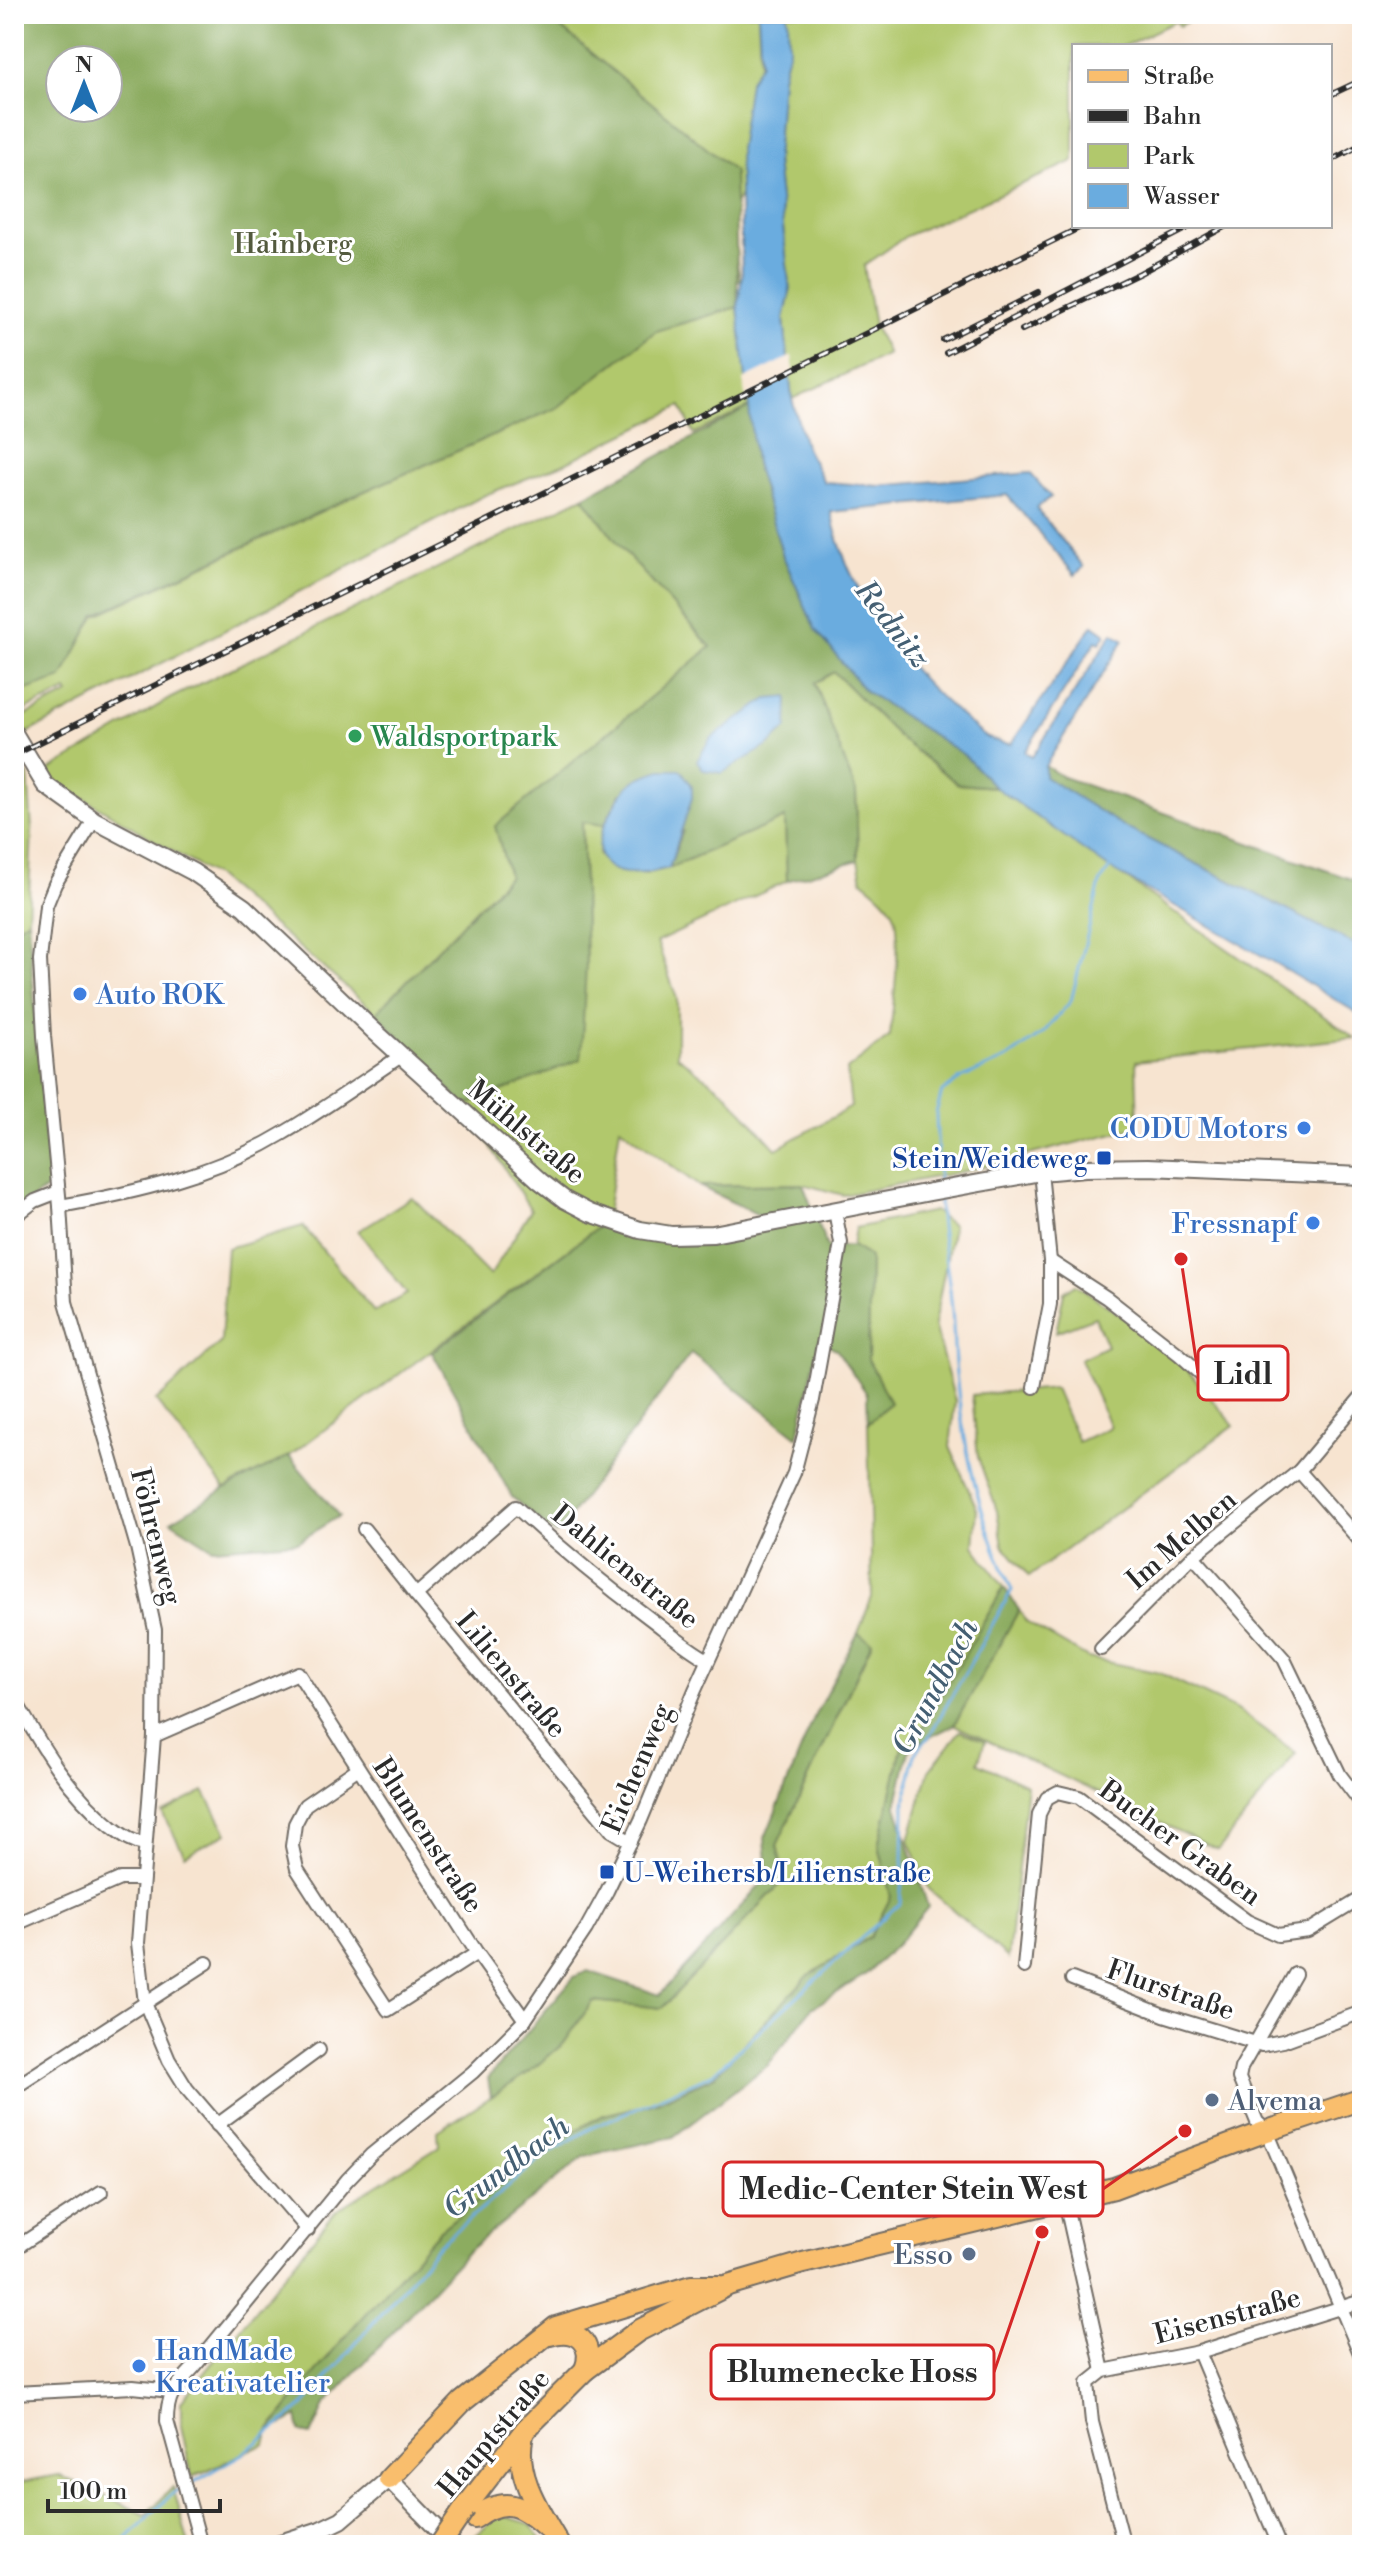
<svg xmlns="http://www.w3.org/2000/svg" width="1376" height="2559" font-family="'Libre Bodoni',serif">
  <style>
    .green { fill: #b1c86c; stroke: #6e7a4c; stroke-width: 2; fill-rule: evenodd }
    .forest { fill: #8cac60; stroke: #5c6c46; stroke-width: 2; fill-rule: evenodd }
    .water { fill: #6aacdf; stroke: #4a6c85; stroke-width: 2 }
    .pier { fill: #f7e4d0 }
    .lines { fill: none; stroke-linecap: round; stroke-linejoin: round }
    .stream { stroke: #6aacdf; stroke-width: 3 }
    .minor-casing { stroke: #726c65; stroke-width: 16 }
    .tertiary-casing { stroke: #726c65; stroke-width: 20 }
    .primary-casing { stroke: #726c65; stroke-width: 24 }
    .minor { stroke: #fff; stroke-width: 12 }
    .tertiary { stroke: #fff; stroke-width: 16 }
    .primary { stroke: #f9be6d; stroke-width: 20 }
    .rail-casing { stroke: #2b2b2b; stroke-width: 6 }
    .rail { stroke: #fff; stroke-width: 3; stroke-dasharray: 9; stroke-linecap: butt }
    .primary-bridge-casing { stroke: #726c65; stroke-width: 24; stroke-linecap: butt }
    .primary-bridge { stroke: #f9be6d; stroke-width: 20 }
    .leisure-dot { fill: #2e9e5b; stroke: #fff; stroke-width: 3 }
    .shop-dot { fill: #3f7fe0; stroke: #fff; stroke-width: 3 }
    .transit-dot { fill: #1a4fb4; stroke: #fff; stroke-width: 3 }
    .service-dot { fill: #5c6f8a; stroke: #fff; stroke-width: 3 }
    .labels { text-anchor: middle; stroke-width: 6; stroke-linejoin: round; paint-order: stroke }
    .park-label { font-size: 28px; fill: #535a3e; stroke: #fff }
    .leisure-label { font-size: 28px; fill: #27864d; stroke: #fff; text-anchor: start }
    .shop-label { font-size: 28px; fill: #366cbe; stroke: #fff; text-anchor: start }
    .street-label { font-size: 28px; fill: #2b2b2b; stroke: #fff }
    .transit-label { font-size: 28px; fill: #164399; stroke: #fff; text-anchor: end }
    .service-label { font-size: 28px; fill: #4e5e75; stroke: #fff; text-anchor: start }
    .water-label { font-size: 30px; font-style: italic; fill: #445f73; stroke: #fff }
    .leader { fill: none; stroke: #d62828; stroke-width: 3 }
    .callout-dot { fill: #d62828; stroke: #fff; stroke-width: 3 }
    .callout { fill: #fff; stroke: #d62828; stroke-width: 3 }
    .callout-label { font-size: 30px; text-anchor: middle; font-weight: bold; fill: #2b2b2b }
  </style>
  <rect width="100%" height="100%" fill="#fff"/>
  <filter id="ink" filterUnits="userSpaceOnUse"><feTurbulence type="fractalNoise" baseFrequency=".0125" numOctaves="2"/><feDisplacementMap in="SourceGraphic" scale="16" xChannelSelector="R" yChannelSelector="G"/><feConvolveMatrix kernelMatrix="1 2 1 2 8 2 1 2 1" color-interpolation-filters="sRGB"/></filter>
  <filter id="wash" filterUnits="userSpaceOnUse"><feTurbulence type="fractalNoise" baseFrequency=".006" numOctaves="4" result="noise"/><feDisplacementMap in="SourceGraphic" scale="32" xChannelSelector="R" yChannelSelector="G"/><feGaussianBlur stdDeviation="1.8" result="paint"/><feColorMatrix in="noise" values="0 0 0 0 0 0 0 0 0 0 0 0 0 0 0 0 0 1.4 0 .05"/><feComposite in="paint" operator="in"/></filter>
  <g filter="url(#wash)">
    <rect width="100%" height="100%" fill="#f7e4d0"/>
    <g class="green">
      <path d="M14 14H758L761 87 752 175 729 215 740 280 45 621 65 671 95 616 367 490 557 408 656 331 738 307 751 406 694 434 681 406 563 464 485 495 14 740V721L69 694 67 691 14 715ZM60 60H108V108H60Z"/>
      <polygon points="787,14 1203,14 1179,26 1176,21 1124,46 1074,46 1074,161 906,236 864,266 874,326 888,354 792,399 784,319 790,292 776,161 782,77 789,48"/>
      <polygon points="583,497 623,550 711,647 496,826 509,876 376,1013 218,878 43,774 171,698"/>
      <path d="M834 672 901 739 958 784 995 787 1355 1038 1136 1061 1138 1127 966 1171 843 1195 803 1184 699 1186 620 1127 606 1221 289 1456 225 1489 156 1401 221 1342 227 1248 303 1226 374 1312 407 1294 358 1231 412 1197 490 1276 531 1210 465 1106 586 965 582 821 604 825 598 855 645 874 669 868 785 818 787 881 657 942 677 999V1056L725 1092 776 1149 851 1107 847 1070 890 1036C892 1012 904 929 893 911 886 899 873 889 862 880L858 860 856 792 815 683Z"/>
      <polygon points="28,774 32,830 28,919 14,929 14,781"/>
      <polygon points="934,1211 953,1226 934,1325 955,1401 950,1447 977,1509 974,1546 1004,1587 918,1735 902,1747 879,1845 891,1897 870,1937 808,1976 713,2077 657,2102 604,2115 546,2146 439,2231 341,2341 269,2431 265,2444 192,2477 181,2426 181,2401 336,2211 439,2146 438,2131 529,2072 564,2043 593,2001 662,2008 785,1879 777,1845 872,1643 858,1633 872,1597 868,1423 890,1403 868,1359 870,1257 852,1246 855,1228"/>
      <polygon points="1076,1284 1126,1319 1183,1365 1234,1425 1029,1577 1003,1545 997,1511 978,1457 972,1395 1055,1388 1078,1442 1110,1427 1080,1359 1107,1346 1095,1317 1056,1332 1064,1292"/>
      <polygon points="1019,1610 1026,1622 1088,1658 1160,1673 1236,1709 1296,1753 1218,1850 954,1725"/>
      <polygon points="960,1731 985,1741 978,1763 1027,1785 1008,1958 929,1889 909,1840 929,1771"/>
      <polygon points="204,1791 227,1833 185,1855 162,1813"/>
      <polygon points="59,2475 146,2515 173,2487 189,2545 14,2545 14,2483"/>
      <polygon points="500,2515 531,2524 544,2545 473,2545 469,2541"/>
    </g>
    <g class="forest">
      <path d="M14 14H544L734 171 738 307 656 331 557 408 367 490 95 615 62 678 14 694ZM108 60V108H60V60Z"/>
      <polygon points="751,406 755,463 783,556 815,629 865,691 964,755 995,787 958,784 901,739 834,672 815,683 856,792 858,860 787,881 785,818 669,868 683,831 621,793 604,825 582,822 586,965 581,1059 465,1106 376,1013 509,876 495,826 711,647 623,550 583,497"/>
      <polygon points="1045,766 1063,777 1362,883 1362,948 1126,828 1045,777"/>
      <polygon points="28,919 49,1187 14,1212 14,929"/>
      <polygon points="803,1184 827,1247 852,1246 870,1257 868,1359 890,1403 868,1423 867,1394 836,1349 819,1340 798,1437 691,1353 556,1535 512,1497 432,1352 606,1221 710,1233 765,1218 699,1186"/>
      <polygon points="289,1456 339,1516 297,1542 213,1548 171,1521 225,1489"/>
      <polygon points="1004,1587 1019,1610 954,1725 910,1747 896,1806 928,1907 898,1943 866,1974 812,2008 768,2065 673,2137 585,2156 468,2251 325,2405 311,2436 300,2431 297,2417 269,2431 341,2341 439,2231 546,2146 604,2115 657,2102 713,2077 808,1976 870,1937 891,1897 879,1845 902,1747 918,1735"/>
      <polygon points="858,1633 872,1642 777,1845 785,1879 662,2008 593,2001 564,2043 529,2072 491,2097 488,2078 574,1977 588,1971 660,1995 768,1877 765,1838 815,1715"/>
    </g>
    <g class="water">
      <path d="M758 14H787L788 19 789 48 782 77 776 161 790 292 784 319 792 399 805 446 824 482 880 486 1030 473 1051 497 1036 508 1084 567 1075 575 1007 495 831 512C847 590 900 665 960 715 980 732 984 741 1011 744L1093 625 1106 634 1100 643 1096 641 1025 752 1032 757 1113 633 1124 640 1045 766V777L1126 828 1362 948V1016L1278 965 1109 868 995 787 964 755 865 691 815 629 783 556 755 463 738 307 742 275 739 150 749 82 761 63Z"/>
      <polygon points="788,697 787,728 769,745 722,773 704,770 697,761 710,739 767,699"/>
      <path d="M661 770H681L692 786V798L669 868C618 882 579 870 611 812 617 801 623 790 633 782 641 776 652 773 661 770Z"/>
    </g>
    <polygon class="pier" points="792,356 794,374 746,398 743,380"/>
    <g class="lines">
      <g class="stream">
        <polyline points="939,1185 936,1113 942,1092 960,1079 1008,1058 1043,1033 1071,1001 1100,883 1111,866"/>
        <path d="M189 2485 243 2454 302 2407 440 2244 541 2158 591 2128 712 2074 900 1903 903 1867 904 1807 915 1753 928 1738 1012 1590C981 1523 963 1446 956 1373 953 1348 954 1324 951 1300 948 1265 939 1232 939 1197"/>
        <polyline points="14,2534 74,2545"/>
        <polyline points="120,2545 172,2494 182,2488"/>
      </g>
    </g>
  </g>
  <g filter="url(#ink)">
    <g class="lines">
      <g class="minor-casing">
        <g id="minor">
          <polyline points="94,820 55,884 46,906 40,960 44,1036 60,1206 66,1302 137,1547 155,1630 154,1736 138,1943 145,2003 169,2060 187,2089 308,2230"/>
          <path d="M60 1206C135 1193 216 1174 282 1134 323 1110 362 1082 401 1056"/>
          <polyline points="14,1217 35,1201 58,1192"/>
          <polyline points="1050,1261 1107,1298 1180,1355 1224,1394"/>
          <polyline points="1034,1387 1050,1304 1050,1261 1041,1172"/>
          <polyline points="1299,1471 1362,1543"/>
          <polyline points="364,1529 416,1595 611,1830 631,1842"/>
          <polyline points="1193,1556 1284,1659 1340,1775 1362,1804"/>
          <path d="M416 1595 516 1507C558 1546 602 1583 648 1617 668 1632 686 1648 708 1660"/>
          <polyline points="1101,1649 1193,1556 1299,1471 1362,1396"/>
          <path d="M14 1698C42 1747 67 1791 112 1827 123 1835 131 1842 145 1844"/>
          <polyline points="154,1736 298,1673 477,1953 525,2020"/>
          <polyline points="357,1769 305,1805 295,1824 292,1846 297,1869 388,2010 477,1953"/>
          <polyline points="14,1925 120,1879 142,1879"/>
          <polyline points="1024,1967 1039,1814 1047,1798 1058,1792 1079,1797 1247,1921 1278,1935 1308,1931 1362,1898"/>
          <polyline points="1295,1974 1241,2068 1239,2078 1257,2122 1267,2131 1362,2358"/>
          <polyline points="1072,1979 1164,2015 1262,2045 1283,2041 1362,2012"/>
          <polyline points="14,2088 207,1963"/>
          <polyline points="217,2125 319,2050"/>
          <polyline points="1065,2201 1103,2371"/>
          <polyline points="14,2249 101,2192"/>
          <polyline points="1199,2352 1279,2545"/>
          <polyline points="14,2393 133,2387 171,2391"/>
          <path d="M201 2545 167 2421C167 2392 177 2386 195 2366L347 2180 371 2155 473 2072 525 2020 586 1929 607 1891 641 1820 695 1690 794 1473 813 1400 841 1243 835 1211"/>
          <polyline points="1124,2545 1092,2422 1088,2383 1103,2371 1199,2352 1362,2301"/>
        </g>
      </g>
      <g class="tertiary-casing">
        <g id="tertiary">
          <polyline points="14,733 45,785 94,820 193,872 244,907 373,1030 540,1181 565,1200 590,1213 640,1230 671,1235 713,1234 930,1192 1041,1172 1085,1168 1148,1167 1362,1176"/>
          <polyline points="274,2545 320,2530 341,2520 389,2479 453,2545"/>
        </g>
      </g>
      <g class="primary-casing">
        <g id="primary">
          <path d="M550 2335C576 2327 595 2343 585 2370"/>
          <path d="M523 2435C513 2474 540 2512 559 2545"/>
          <polyline points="389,2479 462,2402 556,2327 691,2286 720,2286"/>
          <polyline points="465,2508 525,2430 585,2370 638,2331 728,2285 803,2263 1114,2188 1267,2131 1362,2099"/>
          <path d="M475 2518C504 2496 520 2504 545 2526"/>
        </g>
      </g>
      <use href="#minor" class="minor"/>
      <use href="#tertiary" class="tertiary"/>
      <use href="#primary" class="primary"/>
      <g class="rail-casing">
        <g id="rail">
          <polyline points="1330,95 1362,80"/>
          <polyline points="1330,161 1362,144"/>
          <polyline points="1022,330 1140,273 1226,226"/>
          <polyline points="943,340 1039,292"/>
          <polyline points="946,353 1191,226"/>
          <polyline points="14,755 1083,226"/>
        </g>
      </g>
      <use href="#rail" class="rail"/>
      <g class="primary-bridge-casing">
        <polyline id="primary-bridge" points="440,2545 465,2508"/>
      </g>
      <use href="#primary-bridge" class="primary-bridge"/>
    </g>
  </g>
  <circle class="leisure-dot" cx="355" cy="736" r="8"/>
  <g class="shop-dot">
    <circle cx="80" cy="994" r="8"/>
    <circle cx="1304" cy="1128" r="8"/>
    <circle cx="1313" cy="1223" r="8"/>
    <circle cx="139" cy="2366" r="8"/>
  </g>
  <g class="transit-dot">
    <rect x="1096" y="1150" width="16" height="16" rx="4"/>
    <rect x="599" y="1864" width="16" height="16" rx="4"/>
  </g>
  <g class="service-dot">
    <circle cx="1212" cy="2100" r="8"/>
    <circle cx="969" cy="2254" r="8"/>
  </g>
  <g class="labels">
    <g class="park-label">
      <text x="293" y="253">Hainberg</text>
    </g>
    <g class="leisure-label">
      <text x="371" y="746">Waldsportpark</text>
    </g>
    <g class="shop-label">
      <text x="96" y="1004">Auto ROK</text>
      <text x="1288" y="1138" text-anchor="end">CODU Motors</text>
      <text x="1297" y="1233" text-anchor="end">Fressnapf</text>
      <text x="155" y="2360">HandMade<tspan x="155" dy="32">Kreativatelier</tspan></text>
    </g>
    <g class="street-label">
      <text transform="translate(527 1131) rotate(40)" y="10">Mühlstraße</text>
      <text transform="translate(157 1536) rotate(76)" y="10">Föhrenweg</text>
      <text transform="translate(1181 1539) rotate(-41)" y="10">Im Melben</text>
      <text transform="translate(626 1566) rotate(39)" y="10">Dahlienstraße</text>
      <text transform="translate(512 1674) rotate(50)" y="10">Lilienstraße</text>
      <text transform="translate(636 1768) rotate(-67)" y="10">Eichenweg</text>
      <text transform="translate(429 1835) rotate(57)" y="10">Blumenstraße</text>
      <text transform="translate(1181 1842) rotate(36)" y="10">Bucher Graben</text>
      <text transform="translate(1171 1989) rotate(19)" y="10">Flurstraße</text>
      <text transform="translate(1227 2315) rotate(-15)" y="10">Eisenstraße</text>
      <text transform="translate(493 2433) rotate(-50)" y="10">Hauptstraße</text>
    </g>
    <g class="transit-label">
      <text x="1088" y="1168">Stein/Weideweg</text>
      <text x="623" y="1882" text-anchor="start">U-Weihersb/Lilienstraße</text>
    </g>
    <g class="service-label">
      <text x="1228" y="2110">Alvema</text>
      <text x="953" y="2264" text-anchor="end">Esso</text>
    </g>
    <g class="water-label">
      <text transform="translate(893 624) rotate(52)" y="10">Rednitz</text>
      <text transform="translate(935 1687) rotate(-62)" y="10">Grundbach</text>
      <text transform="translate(506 2167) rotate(-37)" y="10">Grundbach</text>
    </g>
  </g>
  <path class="leader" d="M1181 1259L1198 1373M1185 2131L1103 2189M1042 2232L994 2372"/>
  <g class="callout-dot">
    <circle cx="1181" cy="1259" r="8"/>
    <circle cx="1185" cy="2131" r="8"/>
    <circle cx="1042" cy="2232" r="8"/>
  </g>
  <g class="callout">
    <rect x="1198" y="1346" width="90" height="54" rx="8"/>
    <rect x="723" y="2162" width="380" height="54" rx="8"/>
    <rect x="711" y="2345" width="283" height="54" rx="8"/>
  </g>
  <g class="callout-label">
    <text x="1243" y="1384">Lidl</text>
    <text x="913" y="2199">Medic-Center Stein West</text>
    <text x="852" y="2382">Blumenecke Hoss</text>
  </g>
  <rect width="1376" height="2559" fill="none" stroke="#fff" stroke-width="48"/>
  <rect x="1072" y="44" width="260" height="184" fill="#ffffff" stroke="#aaaaaa" stroke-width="2"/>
  <rect x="1088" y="70" width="40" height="12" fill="#f9be6d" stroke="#aaaaaa" stroke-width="2"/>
  <text x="1144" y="84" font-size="24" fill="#2b2b2b">Straße</text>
  <rect x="1088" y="110" width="40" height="12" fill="#2b2b2b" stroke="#aaaaaa" stroke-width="2"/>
  <text x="1144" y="124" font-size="24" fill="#2b2b2b">Bahn</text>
  <rect x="1088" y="144" width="40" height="24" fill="#b1c86c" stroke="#aaaaaa" stroke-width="2"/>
  <text x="1144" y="164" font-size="24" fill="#2b2b2b">Park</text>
  <rect x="1088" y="184" width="40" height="24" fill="#6aacdf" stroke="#aaaaaa" stroke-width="2"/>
  <text x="1144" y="204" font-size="24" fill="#2b2b2b">Wasser</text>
  <g transform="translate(84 84)"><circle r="38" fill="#ffffff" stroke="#aaaaaa" stroke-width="2"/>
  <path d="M0-6L14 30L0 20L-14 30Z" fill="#1f6fb2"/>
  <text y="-12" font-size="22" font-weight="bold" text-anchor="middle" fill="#2b2b2b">N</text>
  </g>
  <path d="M48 2499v12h172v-12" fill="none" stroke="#2b2b2b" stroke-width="4"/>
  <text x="60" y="2499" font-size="24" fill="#2b2b2b" stroke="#ffffff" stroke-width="6" paint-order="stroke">100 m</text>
</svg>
